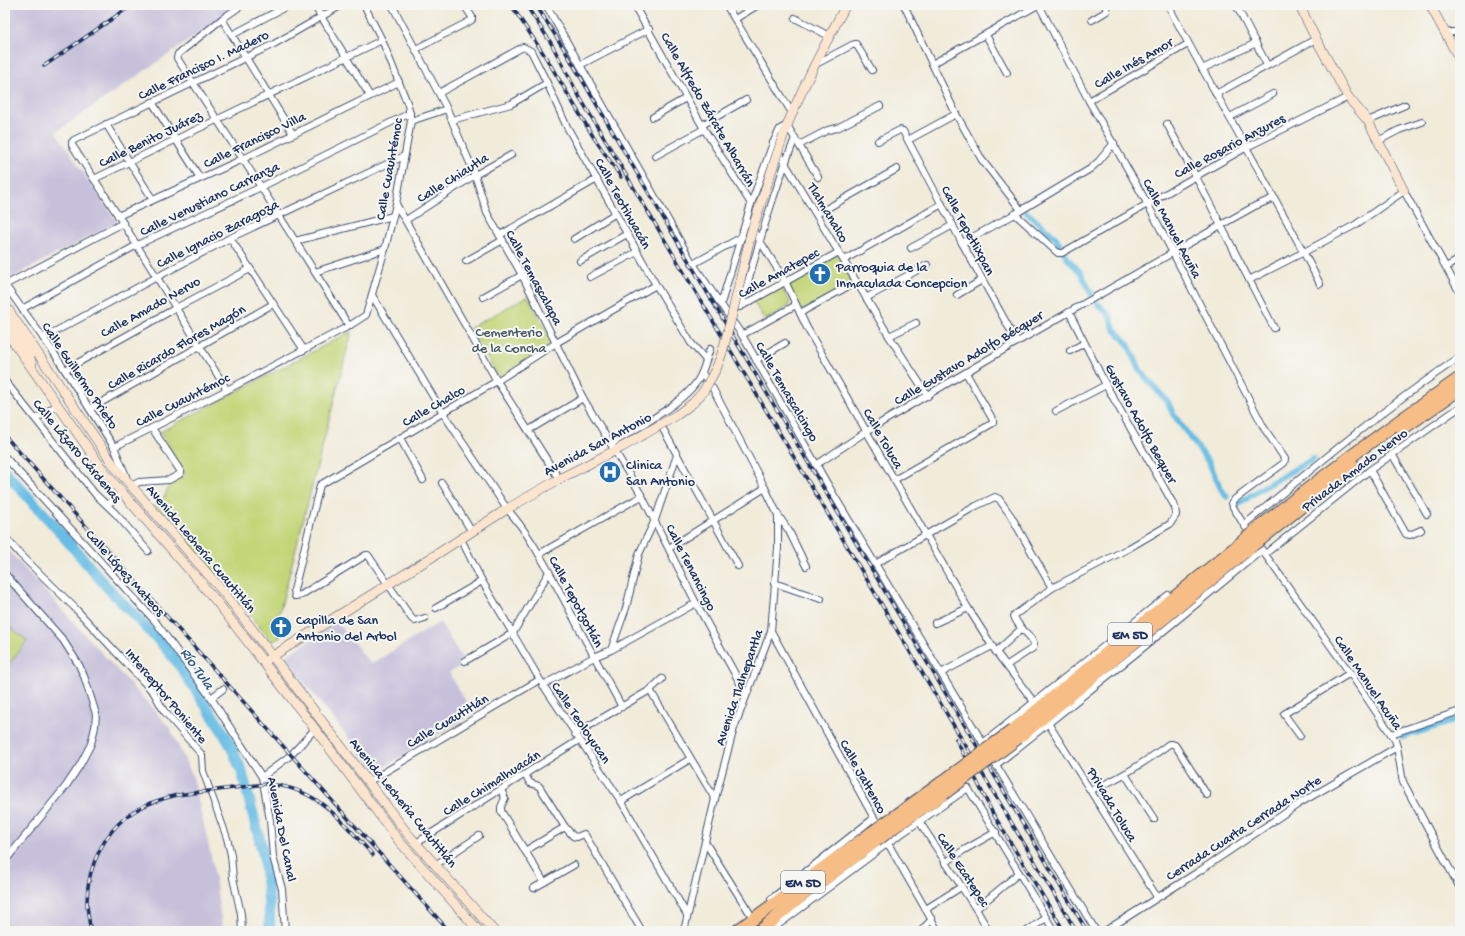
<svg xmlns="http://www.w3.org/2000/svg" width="1465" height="936" font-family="'Gochi Hand',sans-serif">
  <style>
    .industrial { fill: #c6c0da }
    .green { fill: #c3d577; stroke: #6f826a }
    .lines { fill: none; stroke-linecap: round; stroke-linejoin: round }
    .canal { stroke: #68bde5; stroke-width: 6 }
    .river { stroke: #68bde5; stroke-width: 11 }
    .street-casing { stroke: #3b4b70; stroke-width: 8 }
    .secondary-casing { stroke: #3b4b70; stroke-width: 10 }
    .highway-casing { stroke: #3b4b70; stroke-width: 14 }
    .street { stroke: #fff; stroke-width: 6 }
    .secondary { stroke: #fbe5cf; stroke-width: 9 }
    .highway { stroke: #f6be86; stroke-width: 12 }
    .rail-casing { stroke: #1b2f5e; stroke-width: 3.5 }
    .rail { stroke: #f6f6f2; stroke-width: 2; stroke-dasharray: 6; stroke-linecap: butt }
    .secondary-bridge-casing { stroke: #3b4b70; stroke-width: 10; stroke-linecap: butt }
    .highway-bridge-casing { stroke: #3b4b70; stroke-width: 14; stroke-linecap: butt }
    .secondary-bridge { stroke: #fbe5cf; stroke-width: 9 }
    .highway-bridge { stroke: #f6be86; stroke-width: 12 }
    .labels { text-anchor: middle; stroke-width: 4; stroke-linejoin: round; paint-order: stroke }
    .shield { fill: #f6f6f2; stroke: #5d6b8a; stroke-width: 1 }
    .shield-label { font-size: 13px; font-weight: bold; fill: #1b2f5e }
    .street-label { font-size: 14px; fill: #1b2f5e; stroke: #f6f6f2 }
    .poi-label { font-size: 14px; fill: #1b2f5e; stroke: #f6f6f2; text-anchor: start }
    .park-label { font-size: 14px; fill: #455864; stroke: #f6f6f2 }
    .water-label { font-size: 15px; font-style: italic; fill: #325a86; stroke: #f6f6f2 }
  </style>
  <rect width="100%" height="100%" fill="#f6f6f2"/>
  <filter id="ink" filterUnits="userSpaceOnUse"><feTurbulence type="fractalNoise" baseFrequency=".025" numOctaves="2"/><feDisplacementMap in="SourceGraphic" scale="8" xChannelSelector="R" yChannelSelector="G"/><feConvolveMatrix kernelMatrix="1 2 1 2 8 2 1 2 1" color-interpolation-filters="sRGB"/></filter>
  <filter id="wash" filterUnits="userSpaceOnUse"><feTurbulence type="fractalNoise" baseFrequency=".012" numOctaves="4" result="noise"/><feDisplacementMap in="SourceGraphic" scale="16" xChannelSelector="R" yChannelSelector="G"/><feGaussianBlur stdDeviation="0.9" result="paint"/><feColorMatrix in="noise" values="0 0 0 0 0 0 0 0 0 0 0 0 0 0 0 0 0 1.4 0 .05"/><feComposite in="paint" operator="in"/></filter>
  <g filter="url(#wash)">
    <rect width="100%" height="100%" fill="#f1ebd9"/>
    <g class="industrial">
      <polygon points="5,5 240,5 56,132 117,222 5,281"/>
      <polygon points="5,547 170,728 193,777 213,865 222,926 219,931 5,931"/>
      <polygon points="440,622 465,663 449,673 473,713 376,772 284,657 337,623 371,664"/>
    </g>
    <g class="green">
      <polygon points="838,253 854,284 800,312 787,282"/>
      <polygon points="780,286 790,301 788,307 765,321 753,301"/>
      <polygon points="528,296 554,344 499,378 470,328"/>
      <polygon points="352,331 275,630 281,637 272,642 208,565 155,505 165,496 170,484 185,474 160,432"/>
      <polygon points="5,623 27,641 5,669"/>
    </g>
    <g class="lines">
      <g class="canal">
        <polyline points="1026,212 1056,238 1068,259 1081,273 1092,295"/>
        <polyline points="1098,304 1110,316 1114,329 1128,344 1140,370 1153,386 1168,402 1173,414 1209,463 1221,489 1227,497"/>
        <polyline points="1237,505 1265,486 1313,459"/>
        <polyline points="1403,737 1460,719"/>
      </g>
      <polyline class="river" points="5,472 52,523 107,587 164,646 178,663 220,727 231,746 242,772 264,857 269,904 270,931"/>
    </g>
  </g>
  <g filter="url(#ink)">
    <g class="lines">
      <g class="street-casing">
        <g id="street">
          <polyline points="242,5 222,19 178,54 177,58 261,187 349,326"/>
          <polyline points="314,5 370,96"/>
          <polyline points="392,5 447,109 475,175 487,213 522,275 583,398 642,496 696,603 746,694"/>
          <polyline points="546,5 693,264 742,335 832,492 1096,931"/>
          <polyline points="634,5 704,129 751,204"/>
          <polyline points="726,5 792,113"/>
          <polyline points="904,5 956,114 982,160 1021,210"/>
          <polyline points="1039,5 1089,101 1147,203 1264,428 1285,459 1284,463 1235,499 1232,503 1233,507 1244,525 1350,673 1395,740 1397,747 1403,782 1460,888"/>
          <path d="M1168 5C1217 99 1272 189 1320 284"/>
          <polyline points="1236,5 1267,65"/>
          <polyline points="795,18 829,36"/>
          <polyline points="222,19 293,134"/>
          <polyline points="735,19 758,5"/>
          <polyline points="1092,20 1107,11 1105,5"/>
          <polyline points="1446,33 1460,31"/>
          <polyline points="232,35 289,5"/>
          <polyline points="986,35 1007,73"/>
          <polyline points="416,49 472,20 472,17 464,5"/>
          <polyline points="816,64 852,45 856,44 872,70"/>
          <polyline points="932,64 1038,5"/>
          <polyline points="580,65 649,29"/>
          <polyline points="1202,69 1256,43"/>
          <polyline points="439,93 523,47 531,51 547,83 566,125 656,285 691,343 706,360"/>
          <polyline points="1216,94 1316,39"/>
          <polyline points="1089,101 1188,44"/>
          <polyline points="152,102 200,178"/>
          <polyline points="653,117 686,98"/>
          <polyline points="1230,117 1273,94"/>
          <polyline points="452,120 511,104 547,83"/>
          <polyline points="411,121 447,109"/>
          <polyline points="1368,121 1405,105"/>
          <polyline points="106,124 153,200"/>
          <polyline points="1167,124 1195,175 1274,328"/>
          <polyline points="702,125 746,100"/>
          <polyline points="908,140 956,114"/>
          <polyline points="878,141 900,130 903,131 962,243 1017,342"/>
          <polyline points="1378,141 1399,130 1422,122"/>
          <polyline points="773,143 889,336 928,396"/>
          <polyline points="799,145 828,130 837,128 880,106"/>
          <polyline points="655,156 704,129"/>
          <polyline points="94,179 382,40"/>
          <polyline points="396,204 497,381 559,479"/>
          <polyline points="817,214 897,169"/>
          <polyline points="1015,214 1058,253 1062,253 1247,147 1348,97"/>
          <polyline points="118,216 243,159 399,82"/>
          <polyline points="406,220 475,175 511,155"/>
          <polyline points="747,220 785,281 807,328 968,608 996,652 1034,702"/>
          <polyline points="500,235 597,179"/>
          <polyline points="230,238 304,350"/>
          <polyline points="574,239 616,213"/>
          <polyline points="295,241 393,216"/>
          <polyline points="962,243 1015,214 1090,169 1099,161 1114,143"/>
          <polyline points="911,248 953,225"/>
          <polyline points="844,260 942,204"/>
          <polyline points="466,261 503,240"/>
          <polyline points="580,261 627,234"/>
          <polyline points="693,264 742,237"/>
          <polyline points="1446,267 1460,259"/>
          <polyline points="315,272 385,249"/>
          <polyline points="590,277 637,252"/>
          <polyline points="1249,280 1304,252 1355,225 1404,191 1460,293"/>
          <polyline points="5,285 54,353 114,447 126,476"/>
          <polyline points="5,285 123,223"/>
          <path d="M372 295 443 413 507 509C531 535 551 576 568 607 585 641 604 674 622 707"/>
          <polyline points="957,295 982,280"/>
          <polyline points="483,297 522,275"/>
          <polyline points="866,298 927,265"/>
          <polyline points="721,304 751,204 773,143 780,129 787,125 818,177"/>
          <path d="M741 306C757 250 773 193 795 138"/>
          <polyline points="740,307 839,252"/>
          <polyline points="22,309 137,245 261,187 410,113"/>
          <polyline points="800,313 856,282"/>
          <polyline points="742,335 796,305"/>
          <polyline points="889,336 916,323"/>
          <polyline points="43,338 230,238 404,156"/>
          <polyline points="1070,351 1084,343"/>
          <polyline points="756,360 785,343"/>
          <polyline points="65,370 176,308 250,269"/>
          <polyline points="5,381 95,494 116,514 148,551"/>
          <polyline points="227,390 123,223 72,145 72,142 74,140 274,44 342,5"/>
          <polyline points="90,409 273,304"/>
          <polyline points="1056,411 1106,385"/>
          <polyline points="36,419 57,405"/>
          <polyline points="663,429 738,566"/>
          <polyline points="529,430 583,398"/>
          <polyline points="400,438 423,480"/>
          <path d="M611 444C635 429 683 404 698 380 704 371 706 359 710 349"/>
          <polyline points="114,447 227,390 349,326 366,315 385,249 396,204 411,121 408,105 382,40 364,5"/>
          <polyline points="1392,454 1427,514"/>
          <polyline points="5,457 155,621 211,698 262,777 270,820 273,857 282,889 285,931"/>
          <polyline points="816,465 867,431 1017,342 1221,225 1255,206 1274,198"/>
          <polyline points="1370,470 1406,534 1410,535 1421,530"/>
          <polyline points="894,480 993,423 993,420 966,373"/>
          <polyline points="442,483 472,532"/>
          <polyline points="131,486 139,482 169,480 180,474 181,472 152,428"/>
          <polyline points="107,505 122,493"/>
          <polyline points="778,515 789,531 806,566"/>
          <path d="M1244 525C1314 467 1384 408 1460 357"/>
          <polyline points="5,537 20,554 74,607 154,693 164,711 202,755 203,771 227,838 231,855 233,878 241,914 242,931"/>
          <polyline points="461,539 482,581 543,685 621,801 687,915"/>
          <polyline points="669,548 765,488"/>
          <polyline points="539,554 642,496"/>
          <polyline points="1265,554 1370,470 1460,407"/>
          <polyline points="875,564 976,506 995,497 999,499 1011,516 1052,588"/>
          <polyline points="5,574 63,640 79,665 84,676 96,714 95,727 91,744 80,765 66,786 5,861"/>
          <polyline points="774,583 821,599"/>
          <polyline points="436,608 482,581"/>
          <polyline points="425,618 415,621 412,619 368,555 366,555 301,595 295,596 294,590 320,485 497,381 556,343 656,285"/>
          <polyline points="935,623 968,608"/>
          <polyline points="771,631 880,829"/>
          <polyline points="611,650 626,608 639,554 655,520 677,455"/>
          <polyline points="996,652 1021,629"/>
          <polyline points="465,661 513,633 549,572"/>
          <path d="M1007 665 1033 648 1034 644C1031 634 1018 629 1014 616L1016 614 1052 588 1129 548 1170 524 1176 515 1175 507 1106 385 1069 312"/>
          <polyline points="941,673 992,646"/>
          <polyline points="543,685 594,657 611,650 696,603"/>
          <polyline points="650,690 715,799"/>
          <polyline points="211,698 223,689"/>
          <polyline points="1048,723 1157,897"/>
          <polyline points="575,734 650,690 662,679"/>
          <polyline points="1391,734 1460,711"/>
          <polyline points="1300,736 1284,714 1350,673"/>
          <polyline points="983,743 1168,595"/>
          <polyline points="996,765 1149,643 1262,550"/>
          <polyline points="1125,774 1154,819"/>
          <polyline points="525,775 530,783 539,786 565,827 573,836 577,837 584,834 585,835 642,931"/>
          <polyline points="262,777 291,755 315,729"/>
          <polyline points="368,782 539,680"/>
          <polyline points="501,790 505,798 501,807 501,811 544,882"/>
          <path d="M1091 790C1120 779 1144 763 1169 744H1172L1175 745 1207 795"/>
          <polyline points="621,801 690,759"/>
          <polyline points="919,821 976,909 989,931"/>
          <polyline points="886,840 938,931"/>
          <polyline points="705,842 751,915"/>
          <polyline points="416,843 579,740"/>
          <polyline points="525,851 565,827"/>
          <polyline points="945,863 964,850 996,832"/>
          <polyline points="435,865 479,836"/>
          <polyline points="534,888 574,865"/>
          <polyline points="771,899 874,818"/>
          <polyline points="926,909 961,887"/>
          <polyline points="976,909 1019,873"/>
          <polyline points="684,931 715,799 734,728 771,631 778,548 778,515 765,488 713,389 702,373"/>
          <polyline points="770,931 888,843 968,788 1054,931"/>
          <polyline points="921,931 932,919"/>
          <polyline points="1027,931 1046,918"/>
          <polyline points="1105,931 1198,872 1300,803 1397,747"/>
        </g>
      </g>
      <g class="secondary-casing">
        <g id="secondary">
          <polyline points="1299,5 1316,39 1348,97 1368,121 1404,191"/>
          <polyline points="1430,5 1460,60"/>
          <path d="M783 136C800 91 823 48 846 5"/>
          <polyline points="5,305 115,467 226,595 407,833 494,931"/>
          <polyline points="5,318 28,351 32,365"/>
          <polyline points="5,330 106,474 217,602 315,729 399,841 479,931"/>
          <polyline points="268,659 437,554 507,509 559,479 624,446"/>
        </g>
      </g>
      <g class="highway-casing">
        <g id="highway">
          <polyline points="1402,429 1460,389"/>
          <path d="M1255 531C1321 477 1390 427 1460 378"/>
          <polyline points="1261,539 1353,465"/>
          <polyline points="1012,731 1247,538"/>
          <polyline points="1018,738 1253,545"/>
          <polyline points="890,820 937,786"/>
          <polyline points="894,827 942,795"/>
          <polyline points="737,931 870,834"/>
          <polyline points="760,931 803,895 876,841"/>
        </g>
      </g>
      <use href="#street" class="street"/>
      <use href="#secondary" class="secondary"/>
      <use href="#highway" class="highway"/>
      <g class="rail-casing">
        <g id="rail">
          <polyline points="511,5 545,56 594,138 621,177"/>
          <polyline points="526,5 551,43 579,96 1076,931"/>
          <polyline points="536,5 564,49 734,338 1087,931"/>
          <polyline points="44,66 132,5"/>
          <polyline points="5,436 449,931"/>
          <polyline points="956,739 992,812 1064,931"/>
          <path d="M91 931C89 921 87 911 87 901 87 865 107 825 140 808 151 802 165 798 177 795L266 784C318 787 340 820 373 855"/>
        </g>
      </g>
      <use href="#rail" class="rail"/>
      <g class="secondary-bridge-casing">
        <polyline id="secondary-bridge" points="624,446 677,415 693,403 703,392 711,378 717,367 723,350 732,315 751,233 783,136"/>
      </g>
      <g class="highway-bridge-casing">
        <g id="highway-bridge">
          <polyline points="1247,538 1255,531"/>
          <polyline points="1253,545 1261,539"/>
          <polyline points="937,786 1012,731"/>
          <polyline points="942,795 1018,738"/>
          <polyline points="870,834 890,820"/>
          <polyline points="876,841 894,827"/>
        </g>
      </g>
      <use href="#secondary-bridge" class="secondary-bridge"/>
      <use href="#highway-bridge" class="highway-bridge"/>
    </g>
  </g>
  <defs>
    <g id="church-disc" transform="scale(1.15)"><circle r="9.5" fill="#1f6fb2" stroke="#f6f6f2"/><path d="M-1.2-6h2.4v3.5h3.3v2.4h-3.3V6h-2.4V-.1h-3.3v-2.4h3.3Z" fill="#fff"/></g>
    <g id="hospital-disc" transform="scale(1.15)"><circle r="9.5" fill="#1f6fb2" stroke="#f6f6f2"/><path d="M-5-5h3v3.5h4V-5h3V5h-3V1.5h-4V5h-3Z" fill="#fff"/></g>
  </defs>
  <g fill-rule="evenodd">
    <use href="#church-disc" x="820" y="274"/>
    <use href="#hospital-disc" x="610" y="472"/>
    <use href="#church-disc" x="281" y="627"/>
  </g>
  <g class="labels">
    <g class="shield">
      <rect x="1108" y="623" width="44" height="22" rx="3"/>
      <rect x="781" y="871" width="44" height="22" rx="3"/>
    </g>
    <g class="shield-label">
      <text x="1130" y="639">EM 5D</text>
      <text x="803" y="887">EM 5D</text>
    </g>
    <g class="street-label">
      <text transform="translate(1133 62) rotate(-30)" y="5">Calle Inés Amor</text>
      <text transform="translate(203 64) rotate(-26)" y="5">Calle Francisco I. Madero</text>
      <text transform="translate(709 109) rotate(60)" y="5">Calle Alfredo Zárate Albarrán</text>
      <text transform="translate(150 138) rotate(-26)" y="5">Calle Benito Juárez</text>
      <text transform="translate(254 139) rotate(-26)" y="5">Calle Francisco Villa</text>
      <text transform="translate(1229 145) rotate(-28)" y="5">Calle Rosario Anzures</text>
      <text transform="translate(388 169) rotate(-80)" y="5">Calle Cuauhtémoc</text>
      <text transform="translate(452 177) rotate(-32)" y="5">Calle Chiautla</text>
      <text transform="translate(209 198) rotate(-26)" y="5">Calle Venustiano Carranza</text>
      <text transform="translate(624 203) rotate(61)" y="5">Calle Teotihuacán</text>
      <text transform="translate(829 212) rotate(59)" y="5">Tlalmanalco</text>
      <text transform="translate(1173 228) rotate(62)" y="5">Calle Manuel Acuña</text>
      <text transform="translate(969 230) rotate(62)" y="5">Calle Tepetlixpan</text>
      <text transform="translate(217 233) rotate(-27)" y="5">Calle Ignacio Zaragoza</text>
      <text transform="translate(778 272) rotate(-29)" y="5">Calle Amatepec</text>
      <text transform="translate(535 277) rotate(62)" y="5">Calle Temascalapa</text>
      <text transform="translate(150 306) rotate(-29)" y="5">Calle Amado Nervo</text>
      <text transform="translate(176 346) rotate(-30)" y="5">Calle Ricardo Flores Magón</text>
      <text transform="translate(968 357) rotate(-31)" y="5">Calle Gustavo Adolfo Bécquer</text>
      <text transform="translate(81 375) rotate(56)" y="5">Calle Guillermo Prieto</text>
      <text transform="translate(788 391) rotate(60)" y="5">Calle Temascalcingo</text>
      <text transform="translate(182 399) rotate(-27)" y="5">Calle Cuauhtémoc</text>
      <text transform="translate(433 405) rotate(-30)" y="5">Calle Chalco</text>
      <text transform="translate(1142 423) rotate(61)" y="5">Gustavo Adolfo Bequer</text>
      <text transform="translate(884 438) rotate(60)" y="5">Calle Toluca</text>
      <text transform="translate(597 443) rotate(-28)" y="5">Avenida San Antonio</text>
      <text transform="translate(78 450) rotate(50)" y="5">Calle Lázaro Cárdenas</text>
      <text transform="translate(1354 469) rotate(-37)" y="5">Privada Amado Nervo</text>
      <text transform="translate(202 548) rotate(50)" y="5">Avenida Lecheria Cuautitlán</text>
      <text transform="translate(692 567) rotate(63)" y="5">Calle Tenancingo</text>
      <text transform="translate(126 572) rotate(48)" y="5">Calle López Mateos</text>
      <text transform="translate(577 601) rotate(62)" y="5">Calle Tepotzotlán</text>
      <text transform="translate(1369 682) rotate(56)" y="5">Calle Manuel Acuña</text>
      <text transform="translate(738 687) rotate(-71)" y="5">Avenida Tlalnepantla</text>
      <text transform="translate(167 695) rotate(50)" y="5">Interceptor Poniente</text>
      <text transform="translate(447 720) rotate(-31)" y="5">Calle Cuautitlán</text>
      <text transform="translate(582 722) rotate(56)" y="5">Calle Teoloyucan</text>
      <text transform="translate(864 776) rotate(61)" y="5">Calle Jaltenco</text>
      <text transform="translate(491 782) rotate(-32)" y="5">Calle Chimalhuacán</text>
      <text transform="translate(404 802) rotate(51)" y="5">Avenida Lecheria Cuautitlán</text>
      <text transform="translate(1113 804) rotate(59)" y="5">Privada Toluca</text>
      <text transform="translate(1243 827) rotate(-33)" y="5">Cerrada Cuarta Cerrada Norte</text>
      <text transform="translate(283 829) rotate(79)" y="5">Avenida Del Canal</text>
      <text transform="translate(964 869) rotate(57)" y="5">Calle Ecatepec</text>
    </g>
    <g class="poi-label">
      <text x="836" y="271">Parroquia de la<tspan x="836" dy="16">Inmaculada Concepcion</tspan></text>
      <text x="626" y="469">Clinica<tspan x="626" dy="16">San Antonio</tspan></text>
      <text x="296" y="624">Capilla de San<tspan x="296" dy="16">Antonio del Arbol</tspan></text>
    </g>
    <g class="park-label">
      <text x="509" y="336">Cementerio<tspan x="509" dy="16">de la Concha</tspan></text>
    </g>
    <g class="water-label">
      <text transform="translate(198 668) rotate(55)" y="5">Río Tula</text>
    </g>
  </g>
  <rect width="1465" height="936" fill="none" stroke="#f6f6f2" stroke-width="20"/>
</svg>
